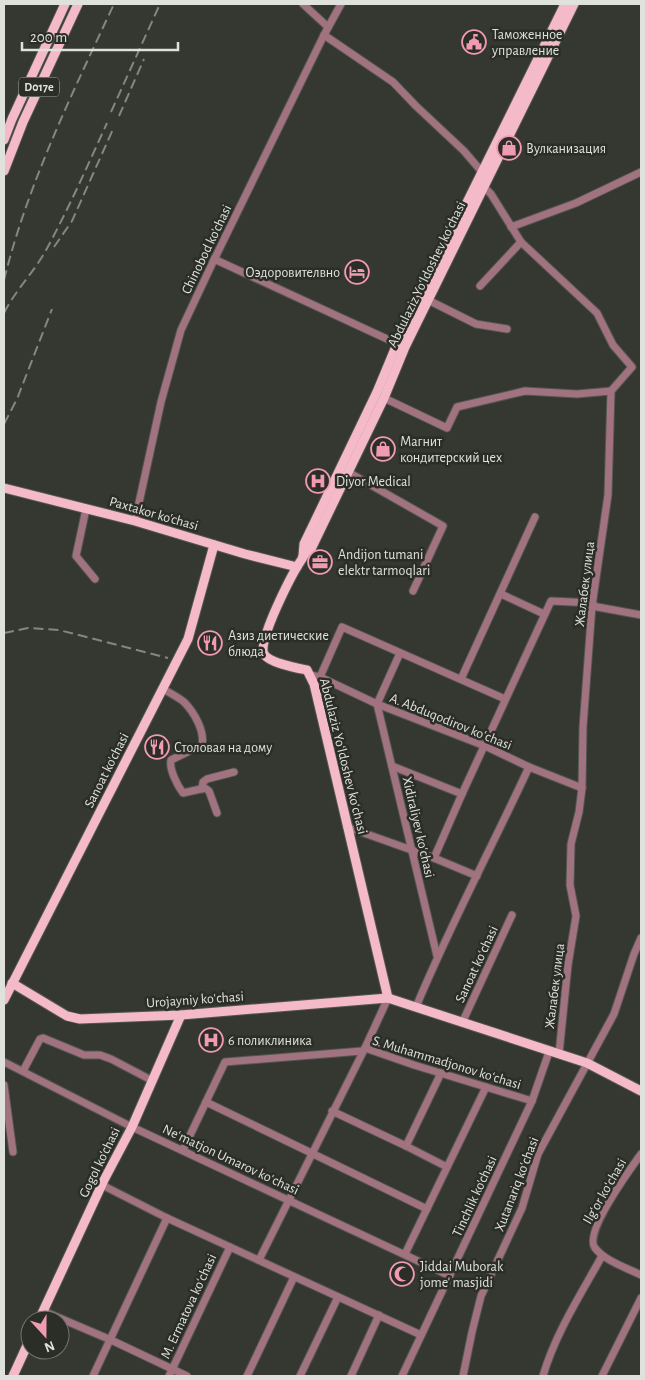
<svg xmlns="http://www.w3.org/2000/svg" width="645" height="1380" font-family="'Alegreya Sans',sans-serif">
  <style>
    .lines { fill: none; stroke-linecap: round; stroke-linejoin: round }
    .minor-casing { stroke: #545650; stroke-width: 9 }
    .major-casing { stroke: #545650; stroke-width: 11 }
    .minor { stroke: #a1727f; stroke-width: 7 }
    .major { stroke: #f4baca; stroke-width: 9 }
    .rail { stroke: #848681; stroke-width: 2; stroke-dasharray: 10 5; stroke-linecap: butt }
    .labels { text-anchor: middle; stroke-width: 5; stroke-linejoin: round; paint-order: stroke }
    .shield { fill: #2b2d27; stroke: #a9aba6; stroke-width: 1 }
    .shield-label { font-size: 12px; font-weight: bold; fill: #dfe1dd }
    .poi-label { font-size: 14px; fill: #dfe1dd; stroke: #2b2d27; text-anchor: start }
    .street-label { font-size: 14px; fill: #dfe1dd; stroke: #2b2d27 }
  </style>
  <rect width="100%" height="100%" fill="#353731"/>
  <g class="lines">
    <g class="minor-casing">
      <g id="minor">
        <polyline points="303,4 328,27"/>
        <polyline points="324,35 393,82 416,106 464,151 482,172 486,173"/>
        <polyline points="481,184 491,194 521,242 597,313 613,345 632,367 611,391 608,495 592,606 583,727 582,788 579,812 571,844 570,885 576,916 568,965 559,1054"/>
        <polyline points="511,227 576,203 641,172"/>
        <polyline points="214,259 400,345"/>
        <polyline points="480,286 521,242"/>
        <polyline points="428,300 476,324 507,329"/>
        <polyline points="384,398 447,428 457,407 525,391 577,394 611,391"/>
        <polyline points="348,472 443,526 413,591"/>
        <polyline points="86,509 76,556 95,579"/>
        <polyline points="135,521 161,402 181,330 212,264 324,35 341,4"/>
        <polyline points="501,594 544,614"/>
        <polyline points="592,606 641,615"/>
        <polyline points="400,653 377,704 437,956"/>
        <polyline points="310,675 320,677 377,704 485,746 529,767 582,788"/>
        <polyline points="320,677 342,627 505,699"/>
        <polyline points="461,679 535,517"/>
        <path d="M163 689C170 693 178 697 184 702 194 712 205 731 202 745L171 760C169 769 177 785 183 793L205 788 209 791 217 813"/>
        <polyline points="392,766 462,794 434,858"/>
        <polyline points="202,789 203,782 207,779 234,772"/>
        <polyline points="462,794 551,601 593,603"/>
        <polyline points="347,827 434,858 477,876"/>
        <path d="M416 1007C450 925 492 847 529 767"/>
        <polyline points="462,1023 512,915"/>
        <polyline points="365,1048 388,998"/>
        <polyline points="4,1062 132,1127 450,1276"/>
        <polyline points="23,1071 40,1039 43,1038 84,1055 100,1055 111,1059 153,1081"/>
        <polyline points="4,1085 13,1152"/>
        <polyline points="206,1102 427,1209"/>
        <polyline points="332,1111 406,1146 447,1167"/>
        <polyline points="406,1146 441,1073"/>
        <polyline points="183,1150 225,1062 362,1051"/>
        <path d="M641 1154C631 1168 583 1233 595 1248 605 1261 627 1268 641 1275"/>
        <polyline points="102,1185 167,1218 421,1335"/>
        <polyline points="405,1254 486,1087"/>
        <polyline points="259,1260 365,1048 414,1065 532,1101"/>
        <polyline points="43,1311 111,1340 187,1376"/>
        <polyline points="93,1376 167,1218"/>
        <polyline points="169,1376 230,1247"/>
        <polyline points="247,1376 294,1277"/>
        <polyline points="300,1376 338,1297"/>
        <polyline points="351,1376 379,1315"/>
        <polyline points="402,1376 532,1101 549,1052"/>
        <polyline points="463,1376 472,1332 481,1296 522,1208 538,1154 614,1014 634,954 641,938"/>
        <path d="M543 1376C555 1334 581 1294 602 1256"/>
        <polyline points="602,1376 641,1298"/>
      </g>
    </g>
    <g class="major-casing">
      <g id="major">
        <polyline points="4,140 12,119 65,4"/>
        <polyline points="4,171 23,122 78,4"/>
        <polyline points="4,488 135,521 245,554 297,567"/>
        <polyline points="303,556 304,544 377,392 397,344 565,4"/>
        <polyline points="12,983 67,1016 80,1019 181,1015 388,998 587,1063 641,1091"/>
        <path d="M388 998 314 684 307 670C297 668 269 663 264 654 257 641 293 572 302 559 304 554 308 551 312 547L384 398 405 347 574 4"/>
        <polyline points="4,1000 188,639 214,545"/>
        <polyline points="39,1320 104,1180 132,1127 181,1015"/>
        <polyline points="13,1376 30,1339"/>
      </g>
    </g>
    <use href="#minor" class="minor"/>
    <use href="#major" class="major"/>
    <g class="rail">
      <polyline points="111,112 160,4"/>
      <polyline points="119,116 144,59"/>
      <polyline points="54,247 72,221 114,127"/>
      <path d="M4 280C28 183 72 94 114 4"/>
      <path d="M4 313C15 291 33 273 45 252 68 210 87 167 107 123"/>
      <polyline points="4,424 17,399 52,309"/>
      <polyline points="4,633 28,628 59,630 168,658"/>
    </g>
  </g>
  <defs>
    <g id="civic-ring" transform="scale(1.25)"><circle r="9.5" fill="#2b2d27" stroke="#f19ab4" stroke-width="1.5"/><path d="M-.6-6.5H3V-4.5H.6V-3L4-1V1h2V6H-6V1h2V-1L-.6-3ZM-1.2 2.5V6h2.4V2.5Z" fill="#f19ab4"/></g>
    <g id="shop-ring" transform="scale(1.25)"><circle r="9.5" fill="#2b2d27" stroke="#f19ab4" stroke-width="1.5"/><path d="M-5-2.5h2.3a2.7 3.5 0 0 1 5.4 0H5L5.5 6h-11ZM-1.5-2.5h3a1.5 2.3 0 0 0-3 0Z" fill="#f19ab4"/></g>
    <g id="hotel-ring" transform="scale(1.25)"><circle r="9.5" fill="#2b2d27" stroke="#f19ab4" stroke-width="1.5"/><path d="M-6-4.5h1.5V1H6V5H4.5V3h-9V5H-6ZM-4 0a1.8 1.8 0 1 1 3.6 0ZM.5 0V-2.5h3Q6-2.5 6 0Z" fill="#f19ab4"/></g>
    <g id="hospital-ring" transform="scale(1.25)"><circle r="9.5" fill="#2b2d27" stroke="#f19ab4" stroke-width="1.5"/><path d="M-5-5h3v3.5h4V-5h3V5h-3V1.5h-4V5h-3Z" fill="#f19ab4"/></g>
    <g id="office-ring" transform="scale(1.25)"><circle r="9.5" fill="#2b2d27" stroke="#f19ab4" stroke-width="1.5"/><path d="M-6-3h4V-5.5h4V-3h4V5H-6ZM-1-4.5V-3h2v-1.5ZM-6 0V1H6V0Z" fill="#f19ab4"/></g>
    <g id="restaurant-ring" transform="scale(1.25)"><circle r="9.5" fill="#2b2d27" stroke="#f19ab4" stroke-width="1.5"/><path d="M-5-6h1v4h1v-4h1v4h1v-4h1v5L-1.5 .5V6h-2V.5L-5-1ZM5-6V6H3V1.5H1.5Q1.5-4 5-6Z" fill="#f19ab4"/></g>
    <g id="mosque-ring" transform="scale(1.25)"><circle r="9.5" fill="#2b2d27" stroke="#f19ab4" stroke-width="1.5"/><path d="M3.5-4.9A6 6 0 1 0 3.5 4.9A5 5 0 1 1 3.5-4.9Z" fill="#f19ab4"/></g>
  </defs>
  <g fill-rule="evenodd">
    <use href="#civic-ring" x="474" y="42"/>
    <use href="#shop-ring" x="509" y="148"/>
    <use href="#hotel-ring" x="357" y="272"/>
    <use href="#shop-ring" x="383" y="449"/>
    <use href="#hospital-ring" x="318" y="481"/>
    <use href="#office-ring" x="320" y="562"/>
    <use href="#restaurant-ring" x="210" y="643"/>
    <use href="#restaurant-ring" x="157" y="747"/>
    <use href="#hospital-ring" x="211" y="1040"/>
    <use href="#mosque-ring" x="402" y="1274"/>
  </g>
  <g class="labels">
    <rect class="shield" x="19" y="77.5" width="40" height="19" rx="4"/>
    <g class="shield-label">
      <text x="39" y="91">D017e</text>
    </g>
    <g class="poi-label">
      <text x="492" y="39">Таможенное<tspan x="492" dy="16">управление</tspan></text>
      <text x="526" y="153">Вулканизация</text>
      <text x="340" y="277" text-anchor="end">Оэдоровителвно</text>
      <text x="400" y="446">Магнит<tspan x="400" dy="16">кондитерский цех</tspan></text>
      <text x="336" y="486">Diyor Medical</text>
      <text x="338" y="559">Andijon tumani<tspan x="338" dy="16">elektr tarmoqlari</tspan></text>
      <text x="228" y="640">Азиз диетические<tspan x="228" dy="16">блюда</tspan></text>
      <text x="174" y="752">Столовая на дому</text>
      <text x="228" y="1045">6 поликлиника</text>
      <text x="420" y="1271">Jiddai Muborak<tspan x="420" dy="16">jome' masjidi</tspan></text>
    </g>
    <g class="street-label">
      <text transform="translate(206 249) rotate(-64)" y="5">Chinobod ko'chasi</text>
      <text transform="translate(426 274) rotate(-64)" y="5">Abdulaziz Yoʻldoshev koʻchasi</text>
      <text transform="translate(154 513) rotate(16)" y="5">Paxtakor ko'chasi</text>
      <text transform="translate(584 584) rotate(-83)" y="5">Жалабек улица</text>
      <text transform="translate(451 721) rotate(22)" y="5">A. Abduqodirov koʻchasi</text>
      <text transform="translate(344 756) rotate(76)" y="5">Abdulaziz Yoʻldoshev koʻchasi</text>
      <text transform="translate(106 770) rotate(-63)" y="5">Sanoat ko'chasi</text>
      <text transform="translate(419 827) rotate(77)" y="5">Xidiraliyev koʻchasi</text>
      <text transform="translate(476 964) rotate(-65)" y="5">Sanoat koʻchasi</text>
      <text transform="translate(554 986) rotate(-83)" y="5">Жалабек улица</text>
      <text transform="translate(195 999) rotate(-4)" y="5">Urоjayniy koʻchasi</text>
      <text transform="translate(447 1062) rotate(17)" y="5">S. Muhammadjonov koʻchasi</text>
      <text transform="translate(231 1159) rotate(25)" y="5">Neʻmatjon Umarov koʻchasi</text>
      <text transform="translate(99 1162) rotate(-64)" y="5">Gogol ko'chasi</text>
      <text transform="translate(516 1184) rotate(-69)" y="5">Xutanariq koʻchasi</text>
      <text transform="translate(604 1191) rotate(-60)" y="5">Ilgʻor koʻchasi</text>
      <text transform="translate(474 1196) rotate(-65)" y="5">Tinchlik ko'chasi</text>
      <text transform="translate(188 1306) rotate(-65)" y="5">M. Ermatova koʻchasi</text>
    </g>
  </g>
  <rect width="645" height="1380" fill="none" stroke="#dfe1dd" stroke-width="10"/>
  <g transform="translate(45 1335) rotate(159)"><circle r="24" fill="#2b2d27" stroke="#737570"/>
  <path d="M0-4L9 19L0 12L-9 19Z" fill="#f19ab4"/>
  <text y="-8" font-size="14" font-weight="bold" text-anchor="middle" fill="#dfe1dd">N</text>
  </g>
  <path d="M22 42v8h156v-8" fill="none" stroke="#dfe1dd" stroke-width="2.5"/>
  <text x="30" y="42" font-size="15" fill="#dfe1dd" stroke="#2b2d27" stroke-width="4" paint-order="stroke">200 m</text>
</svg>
